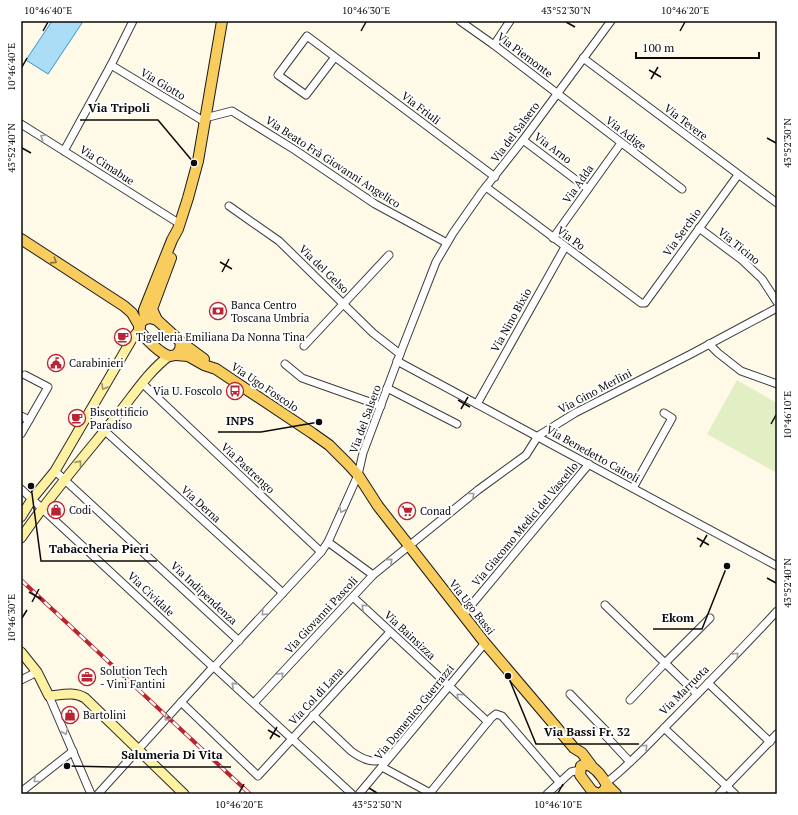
<svg xmlns="http://www.w3.org/2000/svg" width="798" height="815" font-family="'PT Serif',serif">
  <style>
    .pitch { fill: #e2efc4 }
    .water { fill: #acddf6; stroke: #3495cc }
    .lines { fill: none; stroke-linecap: round; stroke-linejoin: round }
    .street-casing { stroke: #3d3d3d; stroke-width: 9 }
    .secondary-casing { stroke: #2c2c2c; stroke-width: 11 }
    .primary-casing { stroke: #1b1b1b; stroke-width: 12 }
    .street { stroke: #fff; stroke-width: 7 }
    .secondary { stroke: #fff1a2; stroke-width: 9 }
    .primary { stroke: #f8cd5d; stroke-width: 10 }
    .rail-casing { stroke: #b82430; stroke-width: 4 }
    .rail { stroke: #fff; stroke-width: 2.5; stroke-dasharray: 8; stroke-linecap: butt }
    .oneway { stroke: #9d9d9d }
    .oneway2 { stroke: #8d7538 }
    .oneway3 { stroke: #9d9565 }
    .ticks { fill: none; stroke: #0a0a0a; stroke-width: 1.5 }
    .labels { text-anchor: middle; stroke-width: 4; stroke-linejoin: round; paint-order: stroke }
    .street-label { font-size: 11px; fill: #0a0a0a; stroke: #fff }
    .poi-label { font-size: 11px; fill: #0a0a0a; stroke: #fff; text-anchor: start }
    .leader { fill: none; stroke: #0a0a0a; stroke-width: 1.5 }
    .callout-dot { fill: #0a0a0a; stroke: #fff; stroke-width: 1.5 }
    .callout-label { font-size: 12px; text-anchor: middle; font-weight: bold; fill: #0a0a0a; stroke: #fff; stroke-width: 4; stroke-linejoin: round; paint-order: stroke }
    .neatline { fill: none; stroke: #0a0a0a; stroke-width: 1.5 }
    .ticks-label { font-size: 10px; text-anchor: middle; fill: #0a0a0a }
  </style>
  <rect width="100%" height="100%" fill="#fff9e7"/>
  <polygon class="pitch" points="737,380 777,403 777,473 707,434"/>
  <polygon class="water" points="52,21 79,21 82,23 48,74 26,60"/>
  <g class="lines">
    <g class="street-casing">
      <g id="street">
        <polyline points="460,21 494,45 682,189"/>
        <polyline points="494,45 510,21"/>
        <polyline points="335,57 306,95 278,75 307,36 495,177"/>
        <polyline points="583,58 777,203"/>
        <polyline points="111,65 205,122"/>
        <polyline points="205,118 232,111 295,150 375,204 447,243"/>
        <polyline points="21,124 180,224"/>
        <polyline points="523,140 588,189"/>
        <polyline points="64,151 111,65 133,21"/>
        <polyline points="486,187 641,303 645,303 738,175"/>
        <polyline points="229,206 279,241 373,333 400,354"/>
        <polyline points="699,228 742,260 762,279 777,302"/>
        <polyline points="553,238 621,143"/>
        <polyline points="709,344 718,353 741,371 777,384"/>
        <polyline points="304,346 389,255"/>
        <polyline points="397,361 777,566"/>
        <polyline points="285,364 302,378 381,406"/>
        <polyline points="143,384 321,552"/>
        <polyline points="387,388 457,424"/>
        <polyline points="477,404 565,247"/>
        <polyline points="21,416 29,420"/>
        <polyline points="105,431 283,593"/>
        <polyline points="21,434 48,387 25,375"/>
        <polyline points="55,471 239,641"/>
        <polyline points="633,488 672,418 664,413"/>
        <polyline points="21,489 213,667"/>
        <polyline points="328,542 373,575"/>
        <polyline points="353,597 488,722"/>
        <polyline points="605,605 697,694"/>
        <polyline points="463,615 589,464"/>
        <polyline points="214,667 352,794"/>
        <polyline points="21,680 37,672"/>
        <polyline points="708,683 770,742"/>
        <polyline points="570,694 607,732 604,734 630,762"/>
        <polyline points="49,696 91,794"/>
        <polyline points="630,700 665,663 710,618"/>
        <polyline points="181,702 258,776 390,632"/>
        <polyline points="254,703 373,575 478,490 526,455 538,436 575,413 691,354 777,308"/>
        <path d="M313 715 351 751C363 760 375 765 389 757"/>
        <polyline points="664,728 735,794"/>
        <polyline points="382,767 432,794"/>
        <path d="M606 783C631 764 653 739 676 716 710 681 744 647 777 611"/>
        <polyline points="21,792 73,751"/>
        <polyline points="430,793 491,718 496,714 502,716 560,783"/>
        <polyline points="98,794 213,667 214,667 321,552 328,542 358,475 363,453 400,354 436,262 453,233 481,193 523,140 611,21"/>
        <polyline points="359,794 485,643"/>
        <polyline points="547,794 571,772 580,770"/>
        <polyline points="719,794 777,734"/>
      </g>
    </g>
    <g class="secondary-casing">
      <g id="secondary">
        <polyline points="21,517 32,499 55,471 132,339 139,330"/>
        <path d="M21 538C51 494 86 454 119 413 135 393 149 371 169 356"/>
        <path d="M21 652 37 672 49 696C61 695 74 691 85 698L184 794"/>
      </g>
    </g>
    <g class="primary-casing">
      <g id="primary">
        <polyline points="21,239 124,306 132,313 140,327"/>
        <path d="M150 318 157 320 181 342 180 350 176 355C174 355 172 356 170 356 161 355 144 337 139 330L140 323 145 319Z"/>
        <polyline points="145,319 144,310 172,240 178,229 188,198 198,161 222,21"/>
        <polyline points="157,320 152,309 171,258"/>
        <polyline points="181,342 204,359"/>
        <polyline points="176,355 188,356 204,365 216,369 312,433 329,445 348,464 358,475 378,506 485,643 574,748 582,753 591,765"/>
        <path d="M585 764C595 766 602 776 607 785L604 791 599 794 592 791 580 775 581 766Z"/>
        <polyline points="607,785 616,794"/>
      </g>
    </g>
    <use href="#street" class="street"/>
    <use href="#secondary" class="secondary"/>
    <use href="#primary" class="primary"/>
    <g class="rail-casing">
      <polyline id="rail" points="21,580 250,794"/>
    </g>
    <use href="#rail" class="rail"/>
  </g>
  <defs><path id="oneway-chevron" d="M-2-3.5L2.5 0L-2 3.5" fill="none" stroke-width="1.6" stroke-linecap="round" stroke-linejoin="round"/></defs>
  <g class="oneway">
    <use href="#oneway-chevron" transform="translate(43 137) rotate(-148)"/>
    <use href="#oneway-chevron" transform="translate(472 495) rotate(-39)"/>
    <use href="#oneway-chevron" transform="translate(342 510) rotate(115)"/>
    <use href="#oneway-chevron" transform="translate(390 561) rotate(-40)"/>
    <use href="#oneway-chevron" transform="translate(364 607) rotate(-137)"/>
    <use href="#oneway-chevron" transform="translate(264 613) rotate(133)"/>
    <use href="#oneway-chevron" transform="translate(736 655) rotate(-45)"/>
    <use href="#oneway-chevron" transform="translate(281 675) rotate(-47)"/>
    <use href="#oneway-chevron" transform="translate(234 685) rotate(-139)"/>
    <use href="#oneway-chevron" transform="translate(459 696) rotate(-137)"/>
    <use href="#oneway-chevron" transform="translate(167 718) rotate(132)"/>
    <use href="#oneway-chevron" transform="translate(65 732) rotate(67)"/>
    <use href="#oneway-chevron" transform="translate(645 747) rotate(-45)"/>
    <use href="#oneway-chevron" transform="translate(36 780) rotate(141)"/>
  </g>
  <use class="oneway2" href="#oneway-chevron" transform="translate(54 261) rotate(33)"/>
  <g class="oneway3">
    <use href="#oneway-chevron" transform="translate(104 387) rotate(120)"/>
    <use href="#oneway-chevron" transform="translate(79 463) rotate(-51)"/>
  </g>
  <path class="ticks" d="M566 22 575 27M43 31 48 22M361 31 366 22M680 31 685 22M22 67 27 58M649 70 661 77M651 79 658 67M767 138 776 143M22 148 31 153M220 262 232 269M222 272 229 259M458 400 470 407M461 409 468 397M771 424 776 415M697 538 709 545M700 547 707 535M767 578 776 583M29 592 41 599M32 602 39 589M22 618 27 610M268 730 280 737M270 739 277 727M369 788 377 793M239 793 244 784M558 793 563 784"/>
  <defs>
    <g id="bank-ring" transform="scale(0.9)"><circle r="9.5" fill="#fff" stroke="#b82430" stroke-width="1.5"/><path d="M-6-4H6V4H-6ZM0-2.3a2.3 2.3 0 1 0 0 4.6a2.3 2.3 0 1 0 0-4.6Z" fill="#b82430"/></g>
    <g id="cafe-ring" transform="scale(0.9)"><circle r="9.5" fill="#fff" stroke="#b82430" stroke-width="1.5"/><path d="M-5.5-4.5H6V0H3Q3 3.5 0 3.5H-2.5Q-5.5 3.5-5.5 0ZM3-3.2v2h1.7v-2ZM-6 4.5H4V6H-6Z" fill="#b82430"/></g>
    <g id="civic-ring" transform="scale(0.9)"><circle r="9.5" fill="#fff" stroke="#b82430" stroke-width="1.5"/><path d="M-.6-6.5H3V-4.5H.6V-3L4-1V1h2V6H-6V1h2V-1L-.6-3ZM-1.2 2.5V6h2.4V2.5Z" fill="#b82430"/></g>
    <g id="bus-ring" transform="scale(0.9)"><circle r="9.5" fill="#fff" stroke="#b82430" stroke-width="1.5"/><path d="M-5-6H5V4H4V6H2V4H-2V6H-4V4H-5ZM-3.5-4V0h7V-4ZM-3.5 1.2v1.5H-2V1.2ZM2 1.2v1.5H3.5V1.2Z" fill="#b82430"/></g>
    <g id="shop-ring" transform="scale(0.9)"><circle r="9.5" fill="#fff" stroke="#b82430" stroke-width="1.5"/><path d="M-5-2.5h2.3a2.7 3.5 0 0 1 5.4 0H5L5.5 6h-11ZM-1.5-2.5h3a1.5 2.3 0 0 0-3 0Z" fill="#b82430"/></g>
    <g id="supermarket-ring" transform="scale(0.9)"><circle r="9.5" fill="#fff" stroke="#b82430" stroke-width="1.5"/><path d="M-6-5.5h2.5l.6 2H6L4.5 2H-2.5L-4.4-4H-6ZM-1.5 3.2a1.3 1.3 0 1 0 .1 0ZM3 3.2a1.3 1.3 0 1 0 .1 0Z" fill="#b82430"/></g>
    <g id="office-ring" transform="scale(0.9)"><circle r="9.5" fill="#fff" stroke="#b82430" stroke-width="1.5"/><path d="M-6-3h4V-5.5h4V-3h4V5H-6ZM-1-4.5V-3h2v-1.5ZM-6 0V1H6V0Z" fill="#b82430"/></g>
  </defs>
  <g fill-rule="evenodd">
    <use href="#bank-ring" x="218" y="311"/>
    <use href="#cafe-ring" x="123" y="337"/>
    <use href="#civic-ring" x="56" y="363"/>
    <use href="#bus-ring" x="235" y="391"/>
    <use href="#cafe-ring" x="77" y="418"/>
    <use href="#shop-ring" x="56" y="510"/>
    <use href="#supermarket-ring" x="407" y="511"/>
    <use href="#office-ring" x="87" y="677"/>
    <use href="#shop-ring" x="70" y="715"/>
  </g>
  <g class="labels">
    <g class="street-label">
      <text transform="translate(525 55) rotate(37)" y="4">Via Piemonte</text>
      <text transform="translate(163 84) rotate(31)" y="4">Via Giotto</text>
      <text transform="translate(421 108) rotate(37)" y="4">Via Friuli</text>
      <text transform="translate(686 122) rotate(37)" y="4">Via Tevere</text>
      <text transform="translate(515 132) rotate(-53)" y="4">Via del Salsero</text>
      <text transform="translate(626 133) rotate(37)" y="4">Via Adige</text>
      <text transform="translate(553 148) rotate(37)" y="4">Via Arno</text>
      <text transform="translate(333 162) rotate(33)" y="4">Via Beato Frà Giovanni Angelico</text>
      <text transform="translate(107 165) rotate(33)" y="4">Via Cimabue</text>
      <text transform="translate(578 184) rotate(-55)" y="4">Via Adda</text>
      <text transform="translate(682 232) rotate(-54)" y="4">Via Serchio</text>
      <text transform="translate(571 238) rotate(36)" y="4">Via Po</text>
      <text transform="translate(739 246) rotate(39)" y="4">Via Ticino</text>
      <text transform="translate(324 269) rotate(44)" y="4">Via del Gelso</text>
      <text transform="translate(511 320) rotate(-61)" y="4">Via Nino Bixio</text>
      <text transform="translate(265 387) rotate(34)" y="4">Via Ugo Foscolo</text>
      <text transform="translate(595 391) rotate(-28)" y="4">Via Gino Merlini</text>
      <text transform="translate(365 419) rotate(-70)" y="4">Via del Salsero</text>
      <text transform="translate(593 454) rotate(29)" y="4">Via Benedetto Cairoli</text>
      <text transform="translate(248 468) rotate(43)" y="4">Via Pastrengo</text>
      <text transform="translate(201 504) rotate(42)" y="4">Via Derna</text>
      <text transform="translate(525 524) rotate(-50)" y="4">Via Giacomo Medici del Vascello</text>
      <text transform="translate(204 593) rotate(43)" y="4">Via Indipendenza</text>
      <text transform="translate(151 594) rotate(43)" y="4">Via Cividale</text>
      <text transform="translate(472 607) rotate(52)" y="4">Via Ugo Bassi</text>
      <text transform="translate(321 615) rotate(-47)" y="4">Via Giovanni Pascoli</text>
      <text transform="translate(410 635) rotate(43)" y="4">Via Bainsizza</text>
      <text transform="translate(684 690) rotate(-45)" y="4">Via Marruota</text>
      <text transform="translate(316 696) rotate(-47)" y="4">Via Col di Lana</text>
      <text transform="translate(414 712) rotate(-51)" y="4">Via Domenico Guerrazzi</text>
    </g>
    <g class="poi-label">
      <text x="231" y="309">Banca Centro<tspan x="231" dy="13">Toscana Umbria</tspan></text>
      <text x="136" y="341">Tigelleria Emiliana Da Nonna Tina</text>
      <text x="69" y="367">Carabinieri</text>
      <text x="222" y="395" text-anchor="end">Via U. Foscolo</text>
      <text x="90" y="416">Biscottificio<tspan x="90" dy="13">Paradiso</tspan></text>
      <text x="69" y="514">Codi</text>
      <text x="420" y="515">Conad</text>
      <text x="100" y="675">Solution Tech<tspan x="100" dy="13">- Vini Fantini</tspan></text>
      <text x="83" y="719">Bartolini</text>
    </g>
  </g>
  <path class="leader" d="M194 163L158 120H80M319 422L261 432H218M31 486L41 561H157M727 566L702 629H653M508 676L536 744H639M67 766L113 767H231"/>
  <g class="callout-dot">
    <circle cx="194" cy="163" r="4"/>
    <circle cx="319" cy="422" r="4"/>
    <circle cx="31" cy="486" r="4"/>
    <circle cx="727" cy="566" r="4"/>
    <circle cx="508" cy="676" r="4"/>
    <circle cx="67" cy="766" r="4"/>
  </g>
  <g class="callout-label">
    <text x="119" y="112">Via Tripoli</text>
    <text x="240" y="425">INPS</text>
    <text x="99" y="553">Tabaccheria Pieri</text>
    <text x="678" y="622">Ekom</text>
    <text x="587" y="736">Via Bassi Fr. 32</text>
    <text x="172" y="759">Salumeria Di Vita</text>
  </g>
  <rect width="798" height="815" fill="none" stroke="#ffffff" stroke-width="44"/>
  <path d="M636 52v6h123v-6" fill="none" stroke="#0a0a0a" stroke-width="2"/>
  <text x="642" y="52" font-size="12" fill="#0a0a0a" stroke="#ffffff" stroke-width="3" paint-order="stroke">100 m</text>
  <rect x="22" y="22" width="754" height="771" class="neatline"/>
  <g class="ticks-label">
    <text x="48" y="14">10°46'40"E</text>
    <text x="366" y="14">10°46'30"E</text>
    <text x="566" y="14">43°52'30"N</text>
    <text x="685" y="14">10°46'20"E</text>
    <text transform="translate(11 67) rotate(-90)" y="4">10°46'40"E</text>
    <text transform="translate(787 143) rotate(-90)" y="4">43°52'30"N</text>
    <text transform="translate(11 148) rotate(-90)" y="4">43°52'40"N</text>
    <text transform="translate(787 415) rotate(-90)" y="4">10°46'10"E</text>
    <text transform="translate(787 583) rotate(-90)" y="4">43°52'40"N</text>
    <text transform="translate(11 618) rotate(-90)" y="4">10°46'30"E</text>
    <text x="239" y="808">10°46'20"E</text>
    <text x="377" y="808">43°52'50"N</text>
    <text x="558" y="808">10°46'10"E</text>
  </g>
</svg>
